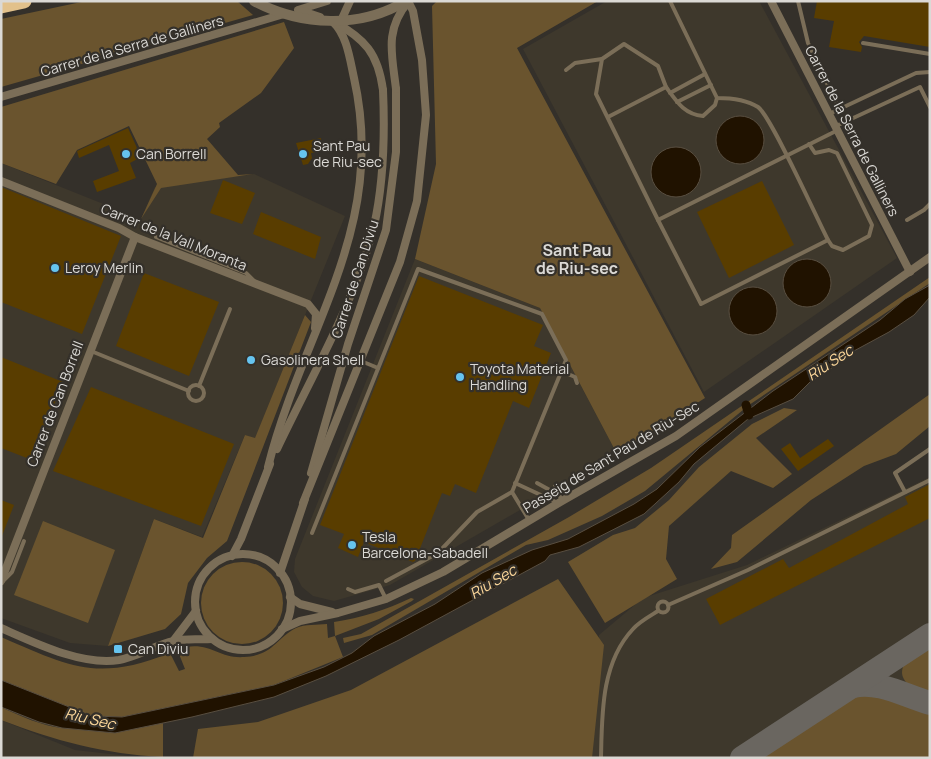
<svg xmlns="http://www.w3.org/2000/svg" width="931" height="759" font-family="Manrope,sans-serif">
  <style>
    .built { fill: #3e382c }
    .green { fill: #6a542e }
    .water { fill: #201200; stroke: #584e40 }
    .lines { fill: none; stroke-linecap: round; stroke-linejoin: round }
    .canal { stroke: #201200; stroke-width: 9 }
    .taxiway { stroke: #6a6660; stroke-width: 24 }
    .building { fill: #593d00 }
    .service { stroke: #7b6e58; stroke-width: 4 }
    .minor { stroke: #7b6e58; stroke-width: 8 }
    .motorway { stroke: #e2c18b; stroke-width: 15 }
    .minor-bridge { stroke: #7b6e58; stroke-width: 8 }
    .tertiary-bridge { stroke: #7b6e58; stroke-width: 10 }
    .poi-dot { fill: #66c4ef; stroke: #34302a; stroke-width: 2 }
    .labels { text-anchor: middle; stroke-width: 4.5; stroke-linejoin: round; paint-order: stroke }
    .street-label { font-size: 14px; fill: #dbd9d5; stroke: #34302a }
    .poi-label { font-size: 14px; fill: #dbd9d5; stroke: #34302a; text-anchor: start }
    .water-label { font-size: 15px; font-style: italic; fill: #fbd699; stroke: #34302a }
    .quarter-label { font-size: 16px; font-weight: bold; fill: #dbd9d5; stroke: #34302a }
  </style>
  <rect width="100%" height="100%" fill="#34302a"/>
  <g class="built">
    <polygon points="607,1 759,1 897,258 704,392 523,49"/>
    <polygon points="1,163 141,219 155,187 254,174 345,216 255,439 245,435 202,537 154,519 108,646 70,643 1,618"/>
    <polygon points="415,259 540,308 617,454 390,585 334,601 313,596 302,587 294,572 295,559"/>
    <polygon points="930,477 930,758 568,758 590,743 599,635 643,598 747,565"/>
    <polygon points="1,720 75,750 146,758 1,758"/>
  </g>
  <g class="green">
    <polygon points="86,1 237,1 253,15 1,87 1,19"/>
    <polygon points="437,1 598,1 517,48 705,398 617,454 540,308 415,259 436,164 432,6"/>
    <polygon points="284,22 294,48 261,93 219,123 220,127 207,139 238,175 253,174 161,188 141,219 157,184 129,126 77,150 56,184 1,163 1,107"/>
    <polygon points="930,277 930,283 749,405 645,491 602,516 548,540 526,545 372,635 344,643 343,638 361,634 569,517 651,468"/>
    <polygon points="305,315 311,322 227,541 207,558 188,583 181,614 165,629 108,646 154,519 203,538 245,435 255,438"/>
    <polygon points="930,394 930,426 896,454 864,466 811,500 737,562 711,569 731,548 732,535"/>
    <polygon points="784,408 797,410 756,438 792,474 773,488 731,471 669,526 666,559 677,579 605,623 568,562 613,535 635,528 669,500 699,467 752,424"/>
    <polygon points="43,521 115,550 88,623 14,595"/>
    <circle cx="242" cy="603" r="41"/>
    <polygon points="558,579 604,645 592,758 193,758 198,729 258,722 351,690"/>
    <path d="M411 598 414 599 412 601 379 619 335 636 343 657 274 685 122 717 92 716 1 680V637C70 667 97 682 170 653L179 671 185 669 177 649C210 639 217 659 244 657 274 655 275 639 296 628 305 624 317 625 327 624L328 638 335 636 334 622C361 618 386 610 411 598Z"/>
    <path d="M930 644V695C914 691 892 679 907 660 913 653 922 648 930 644Z"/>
    <polygon points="874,692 930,712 930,758 755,758 852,695"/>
    <path d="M1 707C20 716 42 726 63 728 89 730 138 728 163 723V757C104 754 56 741 1 720Z"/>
  </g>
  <g class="water">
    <circle cx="740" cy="140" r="24"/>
    <circle cx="676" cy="172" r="25"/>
    <circle cx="807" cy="283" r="24"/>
    <polygon points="930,285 930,297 914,315 889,332 852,352 824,374 811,381 793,399 748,419 694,464 679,482 644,514 579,547 550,555 545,561 399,640 326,676 274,697 192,717 115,733 62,728 39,722 1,707 1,680 92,716 122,717 274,685 324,667 352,653 374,636 435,604 482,573 532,550 568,539 634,504 657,489 700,447 773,391 880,320 905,299"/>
    <circle cx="753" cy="311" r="24"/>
  </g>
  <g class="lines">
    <polyline class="canal" points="746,405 749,415"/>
    <g class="taxiway">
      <path d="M853 686C879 680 905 696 930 703"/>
      <polyline points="742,758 930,635"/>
    </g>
  </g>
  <g class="building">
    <polygon points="817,1 930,1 930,47 864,36 859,42 862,47 861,52 829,47 834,21 814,18"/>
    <polygon points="128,128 141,157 130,163 136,178 97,192 93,181 119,171 109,145 79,158 77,151"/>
    <polygon points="321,138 323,151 311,153 312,158 308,164 303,165 296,143"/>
    <polygon points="223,180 255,193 242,224 210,213"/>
    <polygon points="762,181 794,245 729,278 697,212"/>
    <polygon points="1,187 121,236 82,334 1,302"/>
    <polygon points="261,212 321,237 315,259 253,234"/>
    <polygon points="144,273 219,302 189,376 116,346"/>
    <polygon points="419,276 543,325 534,346 551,353 529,408 513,401 476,493 455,484 450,496 442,493 415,561 413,562 364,542 358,557 338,548 344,534 320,525"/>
    <polygon points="1,357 63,382 32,460 1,448"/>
    <polygon points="91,387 234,444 201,526 53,471"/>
    <polygon points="828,439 834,446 798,471 781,449 790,443 800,458"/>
    <polygon points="930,484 930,518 720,625 706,599 783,559 789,568 908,504 905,497"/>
    <polygon points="1,500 14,505 2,536 1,535"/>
  </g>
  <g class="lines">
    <g class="service">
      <path d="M670 1 717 98C730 98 747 100 758 107 771 116 817 219 828 240L701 304 658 220C718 190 778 160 838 130"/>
      <polyline points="798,1 808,43 839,109"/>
      <polyline points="863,43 930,54"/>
      <polyline points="566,70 575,63 602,59"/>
      <path d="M666 87C677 102 684 114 703 116L715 105 717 98"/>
      <polyline points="670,93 705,74"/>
      <polyline points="677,102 711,85"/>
      <polyline points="829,114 916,73 930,72"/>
      <polyline points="608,117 666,87 658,66 624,44 602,59 596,94 658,220"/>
      <polyline points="836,126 920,87 930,107"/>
      <polyline points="809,144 815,153 829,150 837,153 872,225 869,236 843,250 832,246 828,240"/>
      <polyline points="907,220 924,210 930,204"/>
      <polyline points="156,237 246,273 254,281"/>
      <polyline points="91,351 189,391"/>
      <polyline points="361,361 378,368"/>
      <polyline points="561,371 575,377 577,383"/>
      <circle cx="196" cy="393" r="8"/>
      <polyline points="199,386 230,309"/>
      <polyline points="515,483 558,503"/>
      <polyline points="537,483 557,494"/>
      <polyline points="555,486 562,501"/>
      <polyline points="512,492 529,520"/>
      <polyline points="905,492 895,473 930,449"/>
      <polyline points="312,533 418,269 542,314 566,360 512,492 477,512 438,553 386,581"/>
      <polyline points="3,581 12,572 24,541"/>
      <polyline points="348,589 355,592 379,585 386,599"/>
      <circle cx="663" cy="607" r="5.5"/>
      <polyline points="668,605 748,570 930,480"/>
      <path d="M601 758C602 714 601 663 633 629 639 622 650 616 658 611"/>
    </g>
    <g class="minor">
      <polyline points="771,1 910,272"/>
      <polyline points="298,10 327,1"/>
      <polyline points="299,10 320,17"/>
      <polyline points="340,23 350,1"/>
      <polyline points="1,97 284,14"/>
      <polyline points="1,181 119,228 135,237 308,304 316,314 315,328"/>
      <path d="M277 449C312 375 354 305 374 226 384 181 385 135 383 90"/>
      <path d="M268 467C302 330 388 229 354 78 350 60 347 35 333 22"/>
      <polyline points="311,473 348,344 386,230 396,152 396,89"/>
      <polyline points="303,503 400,262 417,201 426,115 422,60 413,11 408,1"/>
      <circle cx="243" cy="602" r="48"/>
      <polyline points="232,556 241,539 270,464"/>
      <polyline points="280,573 305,499"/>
      <polyline points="1,581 135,237"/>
      <polyline points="290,597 300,604 332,612"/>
      <path d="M1 628C35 643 82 666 119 660 139 656 155 645 174 641 185 638 200 640 212 639"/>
      <polyline points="282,629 300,621 338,613 386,599 443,572 562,501 676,436 930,257"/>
      <polyline points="174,640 196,611"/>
    </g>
    <polyline class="motorway" points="1,6 24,1"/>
    <g class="minor-bridge">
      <path d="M333 21C365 39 378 53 383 90"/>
      <path d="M396 89C392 54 384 30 409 1"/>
    </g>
    <path class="tertiary-bridge" d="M254 1C301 26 360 29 406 1"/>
  </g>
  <g class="poi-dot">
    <circle cx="126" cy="154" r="5"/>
    <circle cx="303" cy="154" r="5"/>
    <circle cx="55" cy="268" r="5"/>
    <circle cx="251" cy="360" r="5"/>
    <circle cx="460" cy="377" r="5"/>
    <circle cx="352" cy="545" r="5"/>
    <rect x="113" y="644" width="10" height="10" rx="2.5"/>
  </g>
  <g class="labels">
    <g class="street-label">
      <text transform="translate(132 46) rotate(-16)" y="5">Carrer de la Serra de Galliners</text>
      <text transform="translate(852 131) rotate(63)" y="5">Carrer de la Serra de Galliners</text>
      <text transform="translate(174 237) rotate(22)" y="5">Carrer de la Vall Moranta</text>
      <text transform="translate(355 279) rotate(-72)" y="5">Carrer de Can Diviu</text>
      <text transform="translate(55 404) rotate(-69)" y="5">Carrer de Can Borrell</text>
      <text transform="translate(611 457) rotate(-31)" y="5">Passeig de Sant Pau de Riu-Sec</text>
    </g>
    <g class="poi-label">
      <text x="313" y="151">Sant Pau<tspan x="313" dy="16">de Riu-sec</tspan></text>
      <text x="136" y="159">Can Borrell</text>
      <text x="65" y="273">Leroy Merlin</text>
      <text x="261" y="365">Gasolinera Shell</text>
      <text x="470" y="374">Toyota Material<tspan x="470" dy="16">Handling</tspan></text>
      <text x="362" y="542">Tesla<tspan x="362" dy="16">Barcelona-Sabadell</tspan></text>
      <text x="128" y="654">Can Diviu</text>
    </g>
    <g class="water-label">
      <text transform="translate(830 363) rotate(-33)" y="5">Riu Sec</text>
      <text transform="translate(493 582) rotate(-31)" y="5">Riu Sec</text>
      <text transform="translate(90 719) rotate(13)" y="5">Riu Sec</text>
    </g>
    <g class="quarter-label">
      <text x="577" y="256">Sant Pau<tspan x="577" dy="18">de Riu-sec</tspan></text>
    </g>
  </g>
  <rect width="931" height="759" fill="none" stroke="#dbd9d5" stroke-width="5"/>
</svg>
